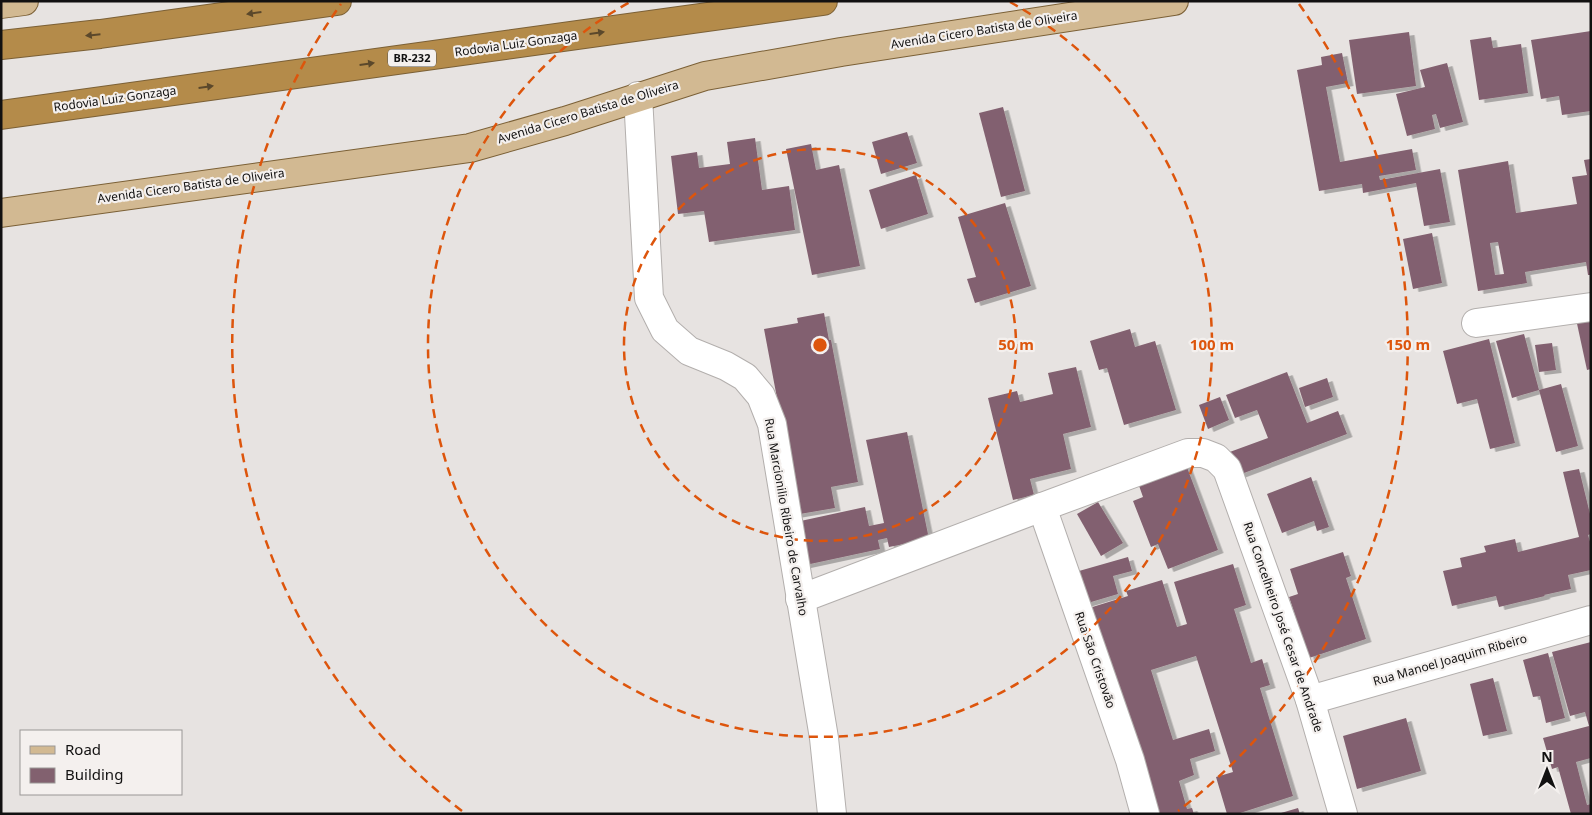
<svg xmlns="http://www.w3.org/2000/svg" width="1592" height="815" font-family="'Noto Sans',sans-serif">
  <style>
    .building { fill: #82616f; fill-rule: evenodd; filter: url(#shadow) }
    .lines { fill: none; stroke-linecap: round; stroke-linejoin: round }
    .minor-casing { stroke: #b3afad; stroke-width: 30 }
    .major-casing { stroke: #7b6036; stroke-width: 30 }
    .highway-casing { stroke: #7b6036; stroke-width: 30 }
    .minor { stroke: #fff; stroke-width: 28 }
    .major { stroke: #d2b992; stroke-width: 28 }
    .highway { stroke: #b48b4a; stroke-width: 28 }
    .oneway { fill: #5b482b }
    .ring { fill: none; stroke: #dd550c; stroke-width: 2.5; stroke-dasharray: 9 6 }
    .labels { text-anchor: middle; stroke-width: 4.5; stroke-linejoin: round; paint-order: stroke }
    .shield { fill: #f4f0ee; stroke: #565453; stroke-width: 1 }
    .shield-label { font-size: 11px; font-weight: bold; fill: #121111 }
    .street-label { font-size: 12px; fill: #121111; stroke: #f4f0ee }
    .centre { fill: #dd550c; stroke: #f4f0ee; stroke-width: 2.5 }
    .ring-label { font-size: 15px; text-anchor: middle; font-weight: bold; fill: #dd550c; stroke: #f4f0ee; stroke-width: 4.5; stroke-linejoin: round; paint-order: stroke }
  </style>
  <defs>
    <filter id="shadow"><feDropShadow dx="5.5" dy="3" stdDeviation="0" flood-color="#0004"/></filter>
  </defs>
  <rect width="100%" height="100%" fill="#e7e3e1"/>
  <g class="building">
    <polygon points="1591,31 1591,111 1562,115 1559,96 1541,99 1531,40"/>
    <polygon points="1409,32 1416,86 1357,94 1349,40"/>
    <polygon points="1491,37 1493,48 1521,44 1528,93 1479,100 1470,40"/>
    <polygon points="1342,53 1348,83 1326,87 1340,162 1412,149 1416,170 1379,176 1380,180 1440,169 1450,222 1424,226 1416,183 1363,193 1362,184 1319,191 1297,70 1322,65 1321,57"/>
    <polygon points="1447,63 1463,122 1440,128 1436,114 1432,115 1435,129 1407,136 1396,94 1425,87 1420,70"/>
    <polygon points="1003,107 1025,191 1001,197 979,113"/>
    <polygon points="907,132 917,163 881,174 872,142"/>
    <polygon points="755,138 762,190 789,186 795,230 709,242 704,211 678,214 671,156 697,152 699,168 730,164 727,142"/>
    <polygon points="811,144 816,170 839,165 860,266 812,275 786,149"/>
    <path d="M1591 159V275H1588L1586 262 1525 272 1527 283 1478 291 1458 170 1508 161 1516 213 1577 204 1572 177 1587 175 1584 160ZM1498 242 1504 274 1495 275 1490 243Z"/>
    <polygon points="916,175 928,214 881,229 869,190"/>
    <polygon points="1005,203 1031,286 975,303 967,279 976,277 958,217"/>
    <polygon points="1432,233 1442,283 1413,289 1403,239"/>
    <polygon points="824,313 829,340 831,340 858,482 831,487 835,508 794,515 795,494 764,329 798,323 797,318"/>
    <polygon points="1591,316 1591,369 1587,370 1576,319"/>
    <polygon points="1130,329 1135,347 1155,341 1176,410 1124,425 1107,368 1099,370 1090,341"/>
    <polygon points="1524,334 1539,390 1512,398 1496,341"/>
    <polygon points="1489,339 1515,443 1490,449 1477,399 1457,404 1443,351"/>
    <polygon points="1552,343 1556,370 1539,372 1535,345"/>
    <polygon points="1076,367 1091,427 1063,434 1071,469 1030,479 1034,495 1013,500 988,398 1017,391 1020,402 1053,394 1048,373"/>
    <polygon points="1287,372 1307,423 1338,411 1347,434 1236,476 1227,453 1268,438 1257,410 1235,418 1226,395"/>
    <polygon points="1327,378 1333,397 1305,407 1299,388"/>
    <polygon points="1561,384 1578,446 1556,452 1539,390"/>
    <polygon points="1220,397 1229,420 1208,429 1199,405"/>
    <polygon points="907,432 929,539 889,547 887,538 878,540 880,549 801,566 796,522 865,507 869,526 884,523 866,440"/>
    <polygon points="1185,462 1218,550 1168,569 1158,544 1151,547 1133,501 1143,497 1137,480"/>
    <polygon points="1579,469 1591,518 1591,534 1588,535 1591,545 1591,570 1568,575 1571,589 1544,595 1545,596 1499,607 1496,596 1452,606 1443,571 1462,567 1460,558 1486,552 1484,546 1515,539 1518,552 1579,537 1563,472"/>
    <polygon points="1311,477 1329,527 1317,531 1314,521 1282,533 1267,494"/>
    <polygon points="1098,502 1123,543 1101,556 1077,514"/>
    <polygon points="1343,552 1351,576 1346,578 1366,639 1309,658 1289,597 1298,594 1290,569"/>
    <polygon points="1128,557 1132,571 1113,576 1118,594 1081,605 1072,573"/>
    <polygon points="1233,564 1246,605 1234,609 1251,663 1262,659 1270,685 1260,688 1293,796 1237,814 1227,814 1216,777 1233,772 1196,656 1151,670 1173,740 1209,729 1215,751 1190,759 1194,775 1179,781 1187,809 1192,808 1194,814 1150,814 1086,609 1128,596 1126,591 1162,580 1177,627 1187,624 1174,582"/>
    <polygon points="1591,642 1591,758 1576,762 1587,805 1591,804 1591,814 1571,814 1558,767 1552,769 1543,738 1589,726 1585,712 1570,716 1552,652"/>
    <polygon points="1548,653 1565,718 1546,723 1540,696 1533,697 1523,660"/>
    <polygon points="1493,678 1507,731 1483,736 1470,684"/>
    <polygon points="1406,718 1421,771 1357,789 1343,736"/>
    <polygon points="1298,808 1300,814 1281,814 1281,813"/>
  </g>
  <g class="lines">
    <g class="minor-casing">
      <g id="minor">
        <polyline points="638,96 649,298 665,330 689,351 726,366 745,377 761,396 772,424 824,738 832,814"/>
        <polyline points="1476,323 1591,307"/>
        <polyline points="1042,507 1130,760 1145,814"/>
        <polyline points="800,599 1042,507 1188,453 1203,453 1216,458 1227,469 1310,700 1343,814"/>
        <polyline points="1310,700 1591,620"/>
      </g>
    </g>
    <g class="major-casing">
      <g id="major">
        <polyline points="1,4 24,1"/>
        <polyline points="1,213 470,148 565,121 705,76 841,52 1174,1"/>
      </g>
    </g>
    <g class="highway-casing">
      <g id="highway">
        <polyline points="1,45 100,34 337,1"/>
        <polyline points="1,115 823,1"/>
      </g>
    </g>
    <use href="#minor" class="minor"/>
    <use href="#major" class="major"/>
    <use href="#highway" class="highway"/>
  </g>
  <defs><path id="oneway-solid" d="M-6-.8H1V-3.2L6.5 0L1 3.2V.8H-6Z" transform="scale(1.25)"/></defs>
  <g class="oneway">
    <use href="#oneway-solid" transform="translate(254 13) rotate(172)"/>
    <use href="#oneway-solid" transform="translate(597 33) rotate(-8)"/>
    <use href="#oneway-solid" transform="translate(93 35) rotate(174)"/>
    <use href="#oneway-solid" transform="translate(367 64) rotate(-8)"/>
    <use href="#oneway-solid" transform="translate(206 87) rotate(-8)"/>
  </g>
  <g class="ring">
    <circle cx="820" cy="345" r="196"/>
    <path d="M1010 2A392 392 0 1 1 630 2"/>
    <path d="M462 811A588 588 0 0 1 341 4M1299 4A588 588 0 0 1 1178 811"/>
  </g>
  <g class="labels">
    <rect class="shield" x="388" y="49.5" width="48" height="17" rx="4"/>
    <g class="shield-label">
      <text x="412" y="62">BR-232</text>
    </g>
    <g class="street-label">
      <text transform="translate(984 30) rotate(-9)" y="4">Avenida Cicero Batista de Oliveira</text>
      <text transform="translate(516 44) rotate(-8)" y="4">Rodovia Luiz Gonzaga</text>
      <text transform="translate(115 99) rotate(-8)" y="4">Rodovia Luiz Gonzaga</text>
      <text transform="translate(588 112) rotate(-17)" y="4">Avenida Cicero Batista de Oliveira</text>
      <text transform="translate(191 186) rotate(-8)" y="4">Avenida Cicero Batista de Oliveira</text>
      <text transform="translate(786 517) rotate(80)" y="4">Rua Marcionilio Ribeiro de Carvalho</text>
      <text transform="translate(1283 627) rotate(71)" y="4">Rua Concelheiro José Cesar de Andrade</text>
      <text transform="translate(1095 660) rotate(71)" y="4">Rua São Cristovão</text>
      <text transform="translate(1450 660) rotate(-16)" y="4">Rua Manoel Joaquim Ribeiro</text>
    </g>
  </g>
  <circle cx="820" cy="345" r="8" class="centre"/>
  <g class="ring-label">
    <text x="1016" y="350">50 m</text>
    <text x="1212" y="350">100 m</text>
    <text x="1408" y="350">150 m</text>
  </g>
  <rect width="1592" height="815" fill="none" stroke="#121111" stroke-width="5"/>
  <rect x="20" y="730" width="162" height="65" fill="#f4f0ee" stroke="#9a9796"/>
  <rect x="30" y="746" width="25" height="8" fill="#d2b992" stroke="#9a9796"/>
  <text x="65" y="755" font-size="15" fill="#121111">Road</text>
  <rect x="30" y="768" width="25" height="15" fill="#82616f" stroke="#9a9796"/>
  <text x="65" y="780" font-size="15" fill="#121111">Building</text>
  <g transform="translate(1547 770)" stroke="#f4f0ee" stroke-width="4" paint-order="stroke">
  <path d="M0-4L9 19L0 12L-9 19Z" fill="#121111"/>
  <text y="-8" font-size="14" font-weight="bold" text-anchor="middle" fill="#121111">N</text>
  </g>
</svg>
